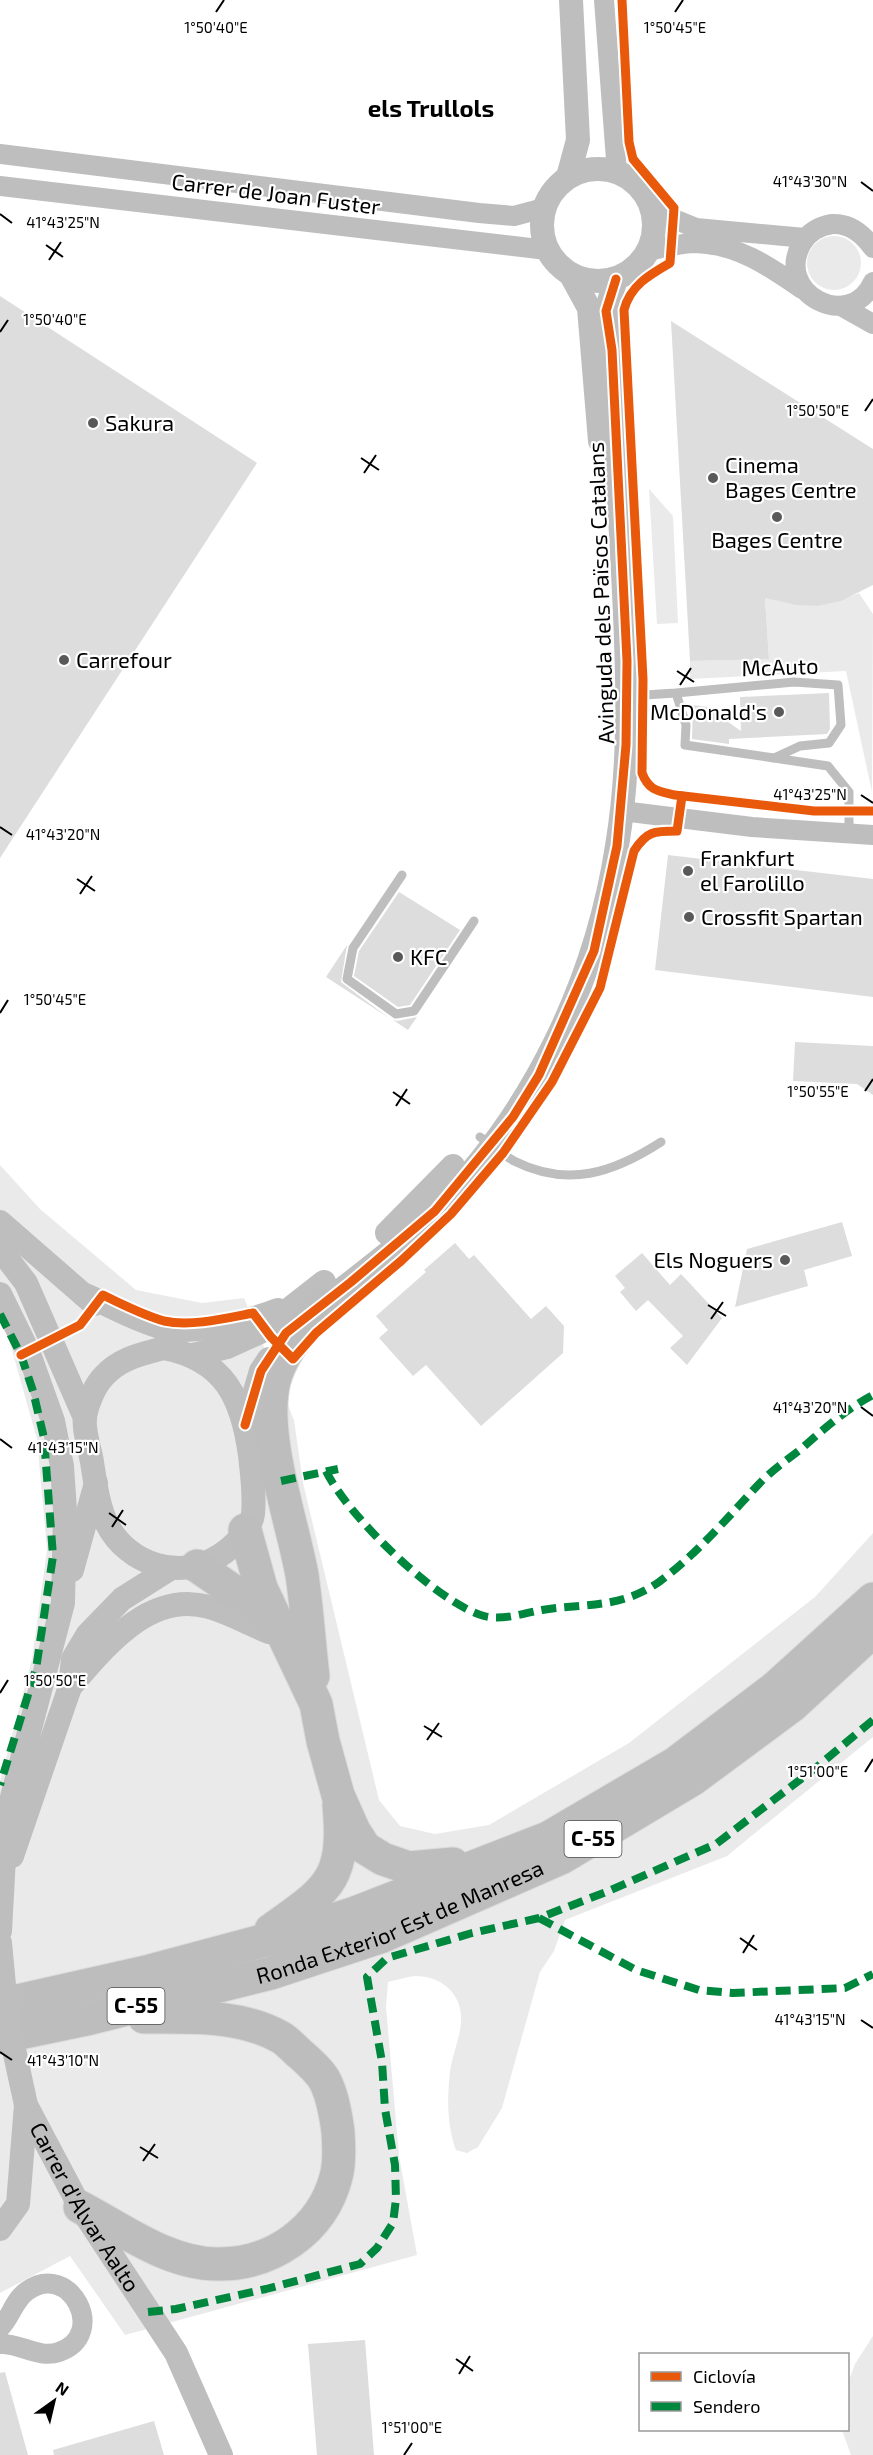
<svg xmlns="http://www.w3.org/2000/svg" width="873" height="2455" font-family="'Exo 2',sans-serif">
  <style>
    .green { fill: #eaeaea }
    .building { fill: #ddd }
    .lines { fill: none; stroke-linecap: round; stroke-linejoin: round }
    .trunk-casing { stroke: #dbdbdb; stroke-width: 35 }
    .service { stroke: #bebebe; stroke-width: 9 }
    .minor { stroke: #bebebe; stroke-width: 20 }
    .tertiary { stroke: #bebebe; stroke-width: 24 }
    .trunk { stroke: #bdbdbd; stroke-width: 33 }
    .tertiary-bridge { stroke: #bebebe; stroke-width: 24 }
    .quiet { stroke: #00873e; stroke-width: 8; stroke-dasharray: 15 8; stroke-linecap: butt }
    .cycleway-casing { stroke: #fff; stroke-width: 13 }
    .cycleway { stroke: #e8590c; stroke-width: 9 }
    .ticks { fill: none; stroke: #000; stroke-width: 2 }
    .poi-dot { fill: #595959; stroke: #fff; stroke-width: 2 }
    .labels { text-anchor: middle; stroke-width: 4.5; stroke-linejoin: round; paint-order: stroke }
    .shield { fill: #fff; stroke: #4c4c4c; stroke-width: 1.5 }
    .shield-label { font-size: 21px; font-weight: bold; fill: #000 }
    .street-label { font-size: 22px; fill: #000; stroke: #fff }
    .poi-label { font-size: 22px; fill: #000; stroke: #fff; text-anchor: start }
    .neighbourhood-label { font-size: 24px; font-weight: bold; fill: #000; stroke: #fff }
    .ticks-label { font-size: 15px; text-anchor: middle; fill: #000; stroke: #fff; stroke-width: 4.5; stroke-linejoin: round; paint-order: stroke }
  </style>
  <rect width="100%" height="100%" fill="#fff"/>
  <g class="green">
    <circle cx="834" cy="263" r="27"/>
    <polygon points="649,489 673,516 678,623 657,624"/>
    <path d="M859 593 873 614 872 792 846 671 690 679V661L769 659 765 597C799 608 826 607 859 593Z"/>
    <path d="M0 1165 40 1209 136 1290 202 1303 244 1298 294 1420 303 1483 379 1800 400 1826 435 1834 489 1825 629 1743 815 1597 873 1533V1737L727 1856 565 1920 554 1951 540 1972 502 2108 478 2147 467 2153 456 2150C447 2126 447 2098 450 2072 452 2055 460 2039 461 2022 463 1995 443 1976 415 1976 406 1977 397 1980 388 1982L386 2007 399 2156 417 2255 125 2335 70 2256 0 2293V1781L32 1659 47 1550 37 1439 8 1336 0 1323Z"/>
    <polygon points="873,2336 873,2455 851,2455 842,2430 848,2430 848,2383 855,2364"/>
  </g>
  <g class="building">
    <polygon points="0,296 257,463 0,858"/>
    <polygon points="671,321 873,449 873,585 841,601 817,606 796,605 765,598 769,659 690,661"/>
    <polygon points="829,693 830,729 827,734 729,739 729,744 692,739 693,705 707,707 741,731 740,697"/>
    <polygon points="668,855 873,879 873,997 655,970"/>
    <polygon points="399,892 460,930 410,1005 398,1007 354,976 359,951"/>
    <polygon points="347,945 341,982 389,1018 326,977"/>
    <polygon points="417,1017 408,1030 393,1020 397,1021"/>
    <polygon points="795,1042 873,1046 873,1095 857,1084 793,1081"/>
    <polygon points="842,1222 852,1256 804,1270 808,1286 735,1307 747,1249"/>
    <polygon points="455,1243 469,1259 474,1255 531,1319 546,1306 564,1326 563,1353 481,1426 426,1365 413,1376 379,1338 388,1330 376,1316 426,1272 424,1270"/>
    <polygon points="642,1253 670,1285 681,1274 722,1318 687,1365 670,1348 683,1336 648,1300 636,1311 620,1292 625,1288 615,1276"/>
    <polygon points="365,2340 374,2455 317,2455 308,2344"/>
    <polygon points="5,2372 28,2455 0,2455 0,2373"/>
    <polygon points="154,2421 164,2455 54,2455 53,2450"/>
  </g>
  <g class="lines">
    <g class="trunk-casing">
      <g id="trunk">
        <polyline points="245,1530 261,1588 316,1704 323,1741 338,1795 354,1831 365,1848 383,1859 409,1868 453,1864"/>
        <polyline points="197,1566 232,1590 273,1627"/>
        <path d="M313 1676C309 1643 307 1608 302 1575 292 1520 261 1435 274 1381 282 1351 304 1328 322 1304"/>
        <path d="M271 1930C328 1889 346 1881 339 1805"/>
        <polyline points="0,2005 150,1971 296,1932 355,1913 548,1838 676,1763 776,1687 873,1599"/>
        <path id="s2" d="M0 2037 91 2018 271 1973 383 1936 561 1858 693 1779 793 1705 873 1631"/>
        <path d="M80 2207C122 2229 168 2264 217 2264 271 2265 322 2231 336 2177 340 2163 339 2146 338 2132 336 2116 333 2098 326 2083 321 2072 308 2061 299 2053 293 2048 288 2042 282 2038 240 2014 191 2017 144 2017"/>
      </g>
    </g>
    <g class="service">
      <polyline points="613,697 676,693 686,725 685,745 774,758 800,746 829,743 841,725 838,685 794,682 676,693"/>
      <polyline points="774,758 828,766 849,792 849,833"/>
      <polyline points="402,875 353,948 347,979 396,1014 414,1011 474,921"/>
      <path d="M480 1137C491 1144 502 1154 514 1161 568 1188 613 1173 661 1142"/>
    </g>
    <g class="minor">
      <polyline points="604,0 617,173"/>
      <polyline points="0,154 479,213 514,216 544,208"/>
      <polyline points="0,186 547,250"/>
      <polyline points="652,210 696,228 805,238"/>
      <path d="M873 248C863 234 850 223 832 224 819 226 808 233 802 243 773 293 850 333 873 282"/>
      <path d="M648 251C663 248 680 243 695 243 737 244 769 266 802 289"/>
      <polyline points="841,306 873,324"/>
      <polyline points="622,811 752,827 873,835"/>
      <path d="M0 2328C11 2317 14 2300 27 2291 70 2260 109 2335 59 2352 39 2359 20 2343 0 2344"/>
    </g>
    <g class="tertiary">
      <circle cx="598" cy="225" r="56"/>
      <polyline points="568,177 578,140 571,0"/>
      <polyline points="571,275 589,308 600,441"/>
      <polyline points="0,1222 94,1304"/>
      <polyline points="387,1233 453,1166"/>
      <polyline points="0,1249 26,1283 85,1418"/>
      <polyline points="0,1294 28,1351 53,1421 62,1466 65,1511 63,1603 6,1820 0,1931"/>
      <path d="M83 1294C110 1305 136 1321 164 1328 193 1335 250 1321 278 1310"/>
      <path d="M310 1314C352 1281 397 1249 435 1211 533 1114 596 982 617 846 631 763 628 676 624 593 620 512 615 431 612 350L606 311 616 279"/>
      <path d="M164 1348C225 1360 242 1398 250 1455 252 1474 255 1495 253 1514 251 1530 232 1548 219 1556 180 1581 128 1565 107 1524 98 1506 95 1481 92 1462 90 1449 83 1430 85 1417 87 1404 95 1385 104 1376 120 1358 142 1354 164 1348Z"/>
      <polyline points="193,1355 227,1347 260,1332 324,1282"/>
      <polyline points="245,1425 261,1371 269,1359"/>
      <polyline points="72,1570 96,1483"/>
      <path d="M70 1687C105 1647 149 1590 209 1607 230 1613 249 1624 269 1632"/>
      <polyline points="12,1856 70,1687 73,1659 88,1634 122,1599 171,1568"/>
      <path id="s1" d="M26 2105 80 2207 176 2353 221 2455"/>
      <polyline points="0,2229 18,2204 26,2105"/>
    </g>
    <use href="#trunk" class="trunk"/>
    <polyline class="tertiary-bridge" points="0,1943 7,2017 26,2105"/>
    <g class="quiet">
      <polyline points="0,1314 21,1355 33,1391 44,1438 53,1556 36,1669 0,1785"/>
      <path d="M326 1471C347 1515 437 1603 484 1616 502 1621 524 1613 542 1610 585 1603 620 1609 659 1582 697 1554 727 1518 759 1484 771 1471 787 1460 801 1449 824 1429 846 1409 873 1395"/>
      <polyline points="281,1481 338,1469"/>
      <polyline points="539,1918 636,1970 699,1990 733,1993 845,1988 873,1974"/>
      <polyline points="148,2312 176,2309 266,2289 360,2264 377,2248 393,2223 396,2199 395,2165 385,2109 382,2062 367,1977 387,1958 472,1933 539,1918 606,1892 716,1844 818,1766 873,1720"/>
    </g>
    <g class="cycleway-casing">
      <g id="cycleway">
        <path d="M622 0 629 142 633 159 674 208 670 263C649 275 630 286 624 310L643 679 642 773C649 791 658 791 675 795L814 811H873"/>
        <path d="M21 1355 80 1325 103 1295C123 1305 143 1315 164 1321 191 1327 227 1318 253 1313L271 1337 293 1359 316 1333 401 1261 451 1214 503 1153 552 1082 600 988 634 851C647 831 654 831 677 831L682 796"/>
        <polyline points="245,1425 261,1371 286,1333 351,1282 435,1211 513,1117 539,1075 594,951 617,846 626,745 627,661 612,350 606,311 616,279"/>
      </g>
    </g>
    <use href="#cycleway" class="cycleway"/>
  </g>
  <path class="ticks" d="M216 12 224 0M675 12 683 0M861 182 873 191M0 214 12 223M46 245 63 257M49 260 61 242M0 332 8 320M865 411 873 399M361 458 379 470M364 473 376 455M677 671 694 682M680 685 691 668M861 795 873 803M0 827 12 835M77 879 95 891M80 894 92 876M0 1013 8 1000M865 1091 873 1079M393 1092 410 1104M396 1106 407 1089M708 1305 726 1316M711 1319 723 1302M861 1407 873 1416M0 1439 12 1448M109 1513 126 1525M112 1527 123 1510M0 1693 8 1680M424 1726 442 1737M427 1740 439 1723M865 1772 873 1759M740 1938 757 1950M743 1953 754 1935M861 2020 873 2028M0 2052 12 2060M140 2147 158 2158M143 2161 155 2144M456 2359 473 2371M459 2374 470 2356M404 2455 412 2443"/>
  <g class="poi-dot">
    <circle cx="93" cy="423" r="6"/>
    <circle cx="713" cy="478" r="6"/>
    <circle cx="777" cy="517" r="6"/>
    <circle cx="64" cy="660" r="6"/>
    <circle cx="779" cy="712" r="6"/>
    <circle cx="688" cy="871" r="6"/>
    <circle cx="689" cy="917" r="6"/>
    <circle cx="398" cy="957" r="6"/>
    <circle cx="785" cy="1260" r="6"/>
  </g>
  <g class="labels">
    <g class="shield">
      <rect x="564.5" y="1821" width="57" height="36" rx="4.5"/>
      <rect x="107.5" y="1988" width="57" height="36" rx="4.5"/>
    </g>
    <g class="shield-label">
      <text x="593" y="1846">C-55</text>
      <text x="136" y="2013">C-55</text>
    </g>
    <g class="street-label">
      <text transform="translate(276 194) rotate(7)" y="8">Carrer de Joan Fuster</text>
      <text transform="translate(601 593) rotate(-92)" y="8">Avinguda dels Països Catalans</text>
      <text transform="translate(780 667) rotate(-2)" y="8">McAuto</text>
      <text dy="8" stroke="none"><textPath href="#s2" startOffset="417">Ronda Exterior Est de Manresa</textPath></text>
      <text dy="8" stroke="none"><textPath href="#s1" startOffset="118">Carrer d'Alvar Aalto</textPath></text>
    </g>
    <g class="poi-label">
      <text x="105" y="431">Sakura</text>
      <text x="725" y="473">Cinema<tspan x="725" dy="25">Bages Centre</tspan></text>
      <text x="777" y="548" text-anchor="middle">Bages Centre</text>
      <text x="76" y="668">Carrefour</text>
      <text x="767" y="720" text-anchor="end">McDonald's</text>
      <text x="700" y="866">Frankfurt<tspan x="700" dy="25">el Farolillo</tspan></text>
      <text x="701" y="925">Crossfit Spartan</text>
      <text x="410" y="965">KFC</text>
      <text x="773" y="1268" text-anchor="end">Els Noguers</text>
    </g>
    <g class="neighbourhood-label">
      <text x="431" y="117">els Trullols</text>
    </g>
  </g>
  <g class="ticks-label">
    <text x="675" y="33">1°50'45"E</text>
    <text x="216" y="33">1°50'40"E</text>
    <text x="810" y="187">41°43'30"N</text>
    <text x="63" y="228">41°43'25"N</text>
    <text x="55" y="325">1°50'40"E</text>
    <text x="818" y="416">1°50'50"E</text>
    <text x="810" y="800">41°43'25"N</text>
    <text x="63" y="840">41°43'20"N</text>
    <text x="55" y="1005">1°50'45"E</text>
    <text x="818" y="1097">1°50'55"E</text>
    <text x="810" y="1413">41°43'20"N</text>
    <text x="63" y="1453">41°43'15"N</text>
    <text x="55" y="1686">1°50'50"E</text>
    <text x="818" y="1777">1°51'00"E</text>
    <text x="810" y="2025">41°43'15"N</text>
    <text x="63" y="2066">41°43'10"N</text>
    <text x="412" y="2433">1°51'00"E</text>
  </g>
  <rect x="639" y="2353" width="210" height="78" fill="#ffffff" stroke="#999999" stroke-width="1.5"/>
  <rect x="651" y="2372" width="30" height="9" fill="#e8590c" stroke="#999999" stroke-width="1.5"/>
  <text x="693" y="2383" font-size="18" fill="#000000">Ciclovía</text>
  <rect x="651" y="2402" width="30" height="9" fill="#00873e" stroke="#999999" stroke-width="1.5"/>
  <text x="693" y="2413" font-size="18" fill="#000000">Sendero</text>
  <g transform="translate(54 2401) rotate(34)" stroke="#ffffff" stroke-width="4.5" paint-order="stroke">
  <path d="M0-4.5L10 22L0 15L-10 22Z" fill="#000000"/>
  <text y="-9" font-size="16" font-weight="bold" text-anchor="middle" fill="#000000">N</text>
  </g>
</svg>
